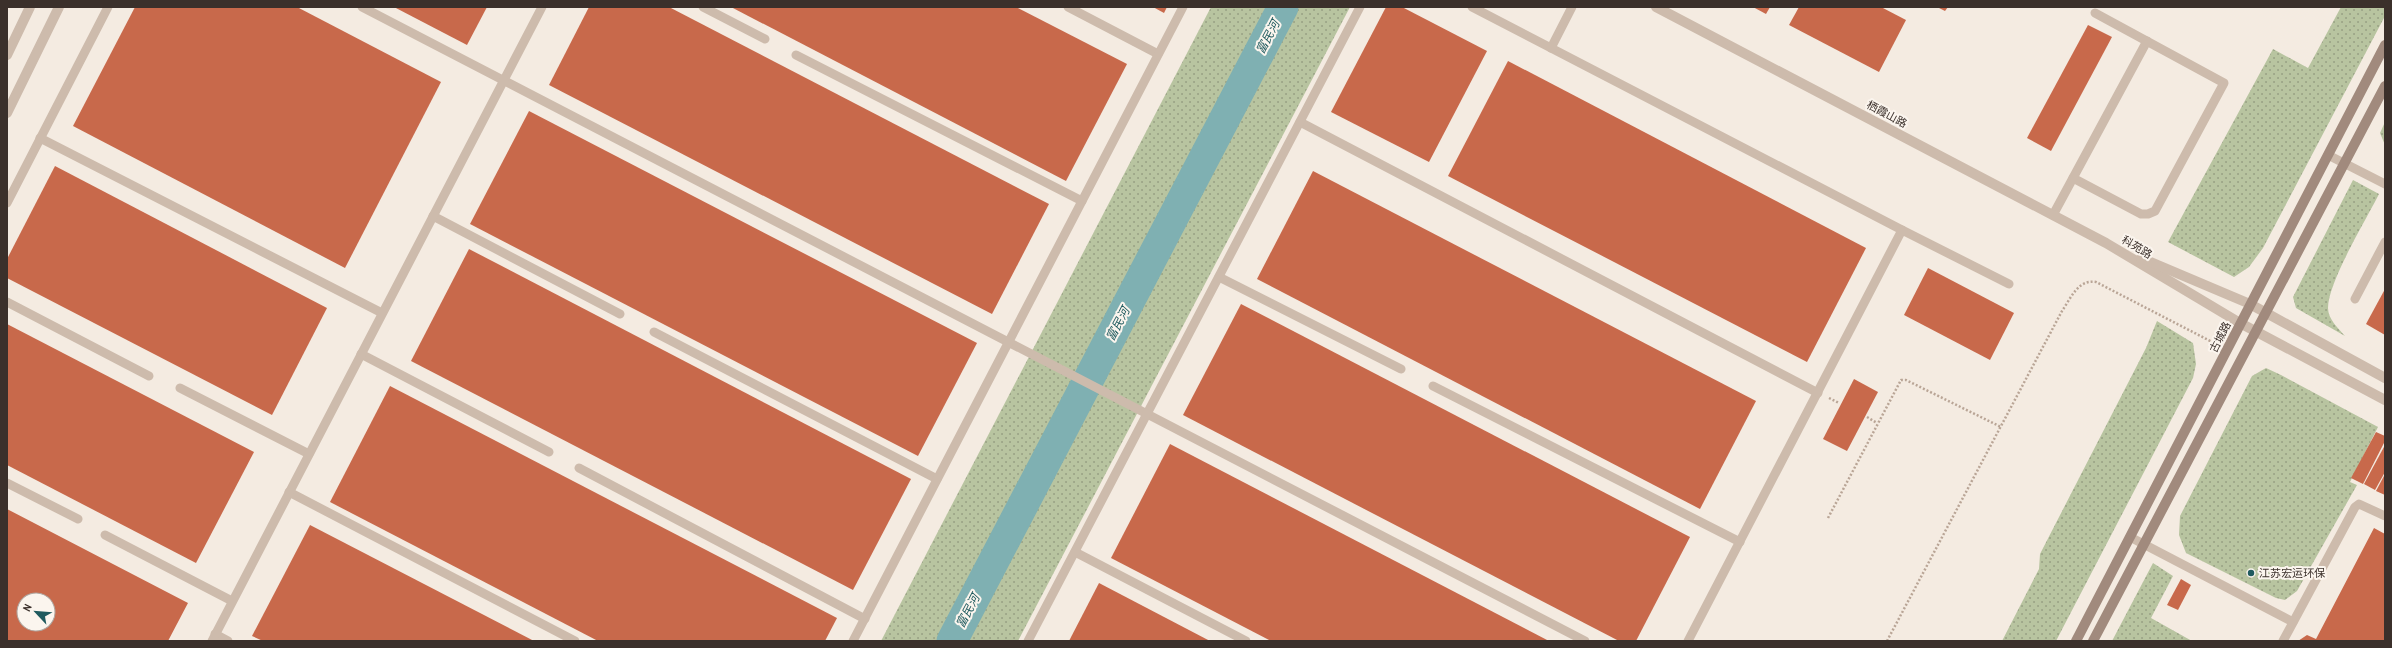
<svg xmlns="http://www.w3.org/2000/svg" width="2392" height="648" font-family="'Archivo Narrow','Noto Sans SC',sans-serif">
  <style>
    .green { fill: url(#green-dots) }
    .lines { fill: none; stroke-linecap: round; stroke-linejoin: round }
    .river { stroke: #7fb0b2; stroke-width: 31 }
    .building { fill: #c8694b; fill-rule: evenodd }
    .path { stroke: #b9a596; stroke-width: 2.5; stroke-dasharray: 2 2; stroke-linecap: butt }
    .service { stroke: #cdbbac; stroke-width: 9 }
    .tertiary { stroke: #cdbbac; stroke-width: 10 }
    .secondary { stroke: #a18a7d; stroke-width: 10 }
    .poi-dot { fill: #1f5a5e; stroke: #fbf5ee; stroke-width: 1.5 }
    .labels { text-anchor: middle; stroke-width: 4; stroke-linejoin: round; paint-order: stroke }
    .street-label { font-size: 11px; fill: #3b302b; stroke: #fbf5ee }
    .poi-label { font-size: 11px; fill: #3b302b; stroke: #fbf5ee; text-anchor: start }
    .water-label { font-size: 12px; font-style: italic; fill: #1f5a5e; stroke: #fbf5ee }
  </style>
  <defs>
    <pattern id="green-dots" width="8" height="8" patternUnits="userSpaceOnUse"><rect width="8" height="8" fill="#b8c4a0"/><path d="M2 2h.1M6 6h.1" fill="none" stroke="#97a083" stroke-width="1.8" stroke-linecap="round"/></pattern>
  </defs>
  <rect width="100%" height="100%" fill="#f4ebe1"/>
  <g class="green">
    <polygon points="1211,7 1350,7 1018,641 881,641"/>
    <polygon points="2341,7 2385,7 2385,16 2263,248 2249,267 2234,277 2168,242 2273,49 2308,68"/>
    <polygon points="2385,122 2385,145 2380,133"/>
    <path d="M2353 180 2379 194C2366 220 2328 282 2328 308 2328 319 2338 328 2345 336L2296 308 2293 297Z"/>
    <polygon points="2157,321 2193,343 2196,364 2193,378 2056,641 2002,641 2039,569 2040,554 2146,348"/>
    <polygon points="2266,368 2281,375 2378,427 2350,482 2357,485 2297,591 2285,600 2276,598 2186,553 2179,535 2180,516 2252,376"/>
    <polygon points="2153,563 2173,576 2151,618 2192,641 2112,641"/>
  </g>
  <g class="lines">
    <polyline class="river" points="952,641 1283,7"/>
  </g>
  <g class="building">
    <polygon points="135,7 297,7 441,82 345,268 73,126"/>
    <polygon points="394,7 487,7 467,45"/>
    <polygon points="589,7 669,7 1049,204 992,314 549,85"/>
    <polygon points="731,7 1016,7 1127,64 1066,181"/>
    <polygon points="1153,7 1167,7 1164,13"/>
    <polygon points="1386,7 1402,7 1487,51 1429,162 1331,112"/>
    <polygon points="1753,7 1770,7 1766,14"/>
    <polygon points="1799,7 1881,7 1906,20 1879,72 1789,25"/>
    <polygon points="1937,7 1948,7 1945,11"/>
    <polygon points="2088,25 2112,37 2051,151 2027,138"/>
    <polygon points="1508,61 1866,248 1807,362 1448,176"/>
    <polygon points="529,111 977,343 918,456 470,224"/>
    <polygon points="55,166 327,308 272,415 7,278 7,259"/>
    <polygon points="1313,171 1756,401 1700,509 1257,279"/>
    <polygon points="469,249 911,479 853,590 411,361"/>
    <polygon points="1928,268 2014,313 1990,360 1904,315"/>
    <polygon points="2385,289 2385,335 2366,324"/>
    <polygon points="1241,304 1690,537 1636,641 1619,641 1183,415"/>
    <polygon points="7,324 254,452 196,563 7,465"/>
    <polygon points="1854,379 1878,392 1847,451 1823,439"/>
    <polygon points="390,386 837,618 825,641 598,641 330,502"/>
    <polygon points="2376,432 2385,436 2385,441 2363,484 2351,478"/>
    <polygon points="1170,444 1549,641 1271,641 1111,558"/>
    <polygon points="2385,445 2385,472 2375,490 2364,484"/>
    <polygon points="2385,474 2385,495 2376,491"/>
    <path d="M7 509 188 603 168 641H7ZM24 600H48V624H24Z"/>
    <polygon points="310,525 534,641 263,641 252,636"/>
    <polygon points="2374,528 2385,534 2385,641 2298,641 2307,635 2316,639"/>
    <polygon points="2181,579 2191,585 2178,610 2167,605"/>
    <polygon points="1099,583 1210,641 1069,641"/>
  </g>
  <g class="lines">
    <g class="path">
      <polyline points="1829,398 1839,403"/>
      <polyline points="1867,417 1877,423"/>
      <polyline points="1828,518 1901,380 1906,380 2001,427"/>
      <path d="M1887 641 2062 311C2071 298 2078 279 2096 282L2216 344"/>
    </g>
    <g class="service">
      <polyline points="362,7 1585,641"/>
      <polyline points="703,7 765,39"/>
      <polyline points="1068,7 1158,54"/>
      <polyline points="1472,7 1902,230 1688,641"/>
      <polyline points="1551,48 1572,7"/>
      <polyline points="796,55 1082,201"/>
      <polyline points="1300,122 1818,393"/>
      <polyline points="40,138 382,313"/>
      <polyline points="2328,155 2385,184"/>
      <polyline points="2073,178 2141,214 2148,214 2155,211 2224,83 2095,13"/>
      <polyline points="7,203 108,7"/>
      <polyline points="2053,215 2147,41"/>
      <polyline points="433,216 620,314"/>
      <polyline points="1902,230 2009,284"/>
      <polyline points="1219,277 1401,369"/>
      <polyline points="2355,299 2385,242"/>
      <polyline points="7,302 149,376"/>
      <polyline points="654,332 937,479"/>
      <polyline points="361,354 549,452"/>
      <polyline points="1433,386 1740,542"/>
      <polyline points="180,388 309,454"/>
      <polyline points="579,468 865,619"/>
      <polyline points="7,483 78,519"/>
      <polyline points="289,492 575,641"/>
      <polyline points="105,535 232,601"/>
      <polyline points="2130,537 2293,622"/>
      <polyline points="1075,552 1246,641"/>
      <polyline points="215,634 228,641"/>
      <polyline points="212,641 542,7"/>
      <polyline points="853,641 1183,7"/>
      <polyline points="1028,641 1360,7"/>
      <polyline points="2283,641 2355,507 2359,504 2385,516"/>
    </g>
    <g class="tertiary">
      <polyline points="1656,7 2106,243 2240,323 2385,400"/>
      <polyline points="7,55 30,7"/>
      <polyline points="7,113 59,7"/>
      <polyline points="2141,258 2250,304 2385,378"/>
    </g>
    <g class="secondary">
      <polyline points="2076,641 2385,45"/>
      <polyline points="2093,641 2385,86"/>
    </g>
  </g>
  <circle class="poi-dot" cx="2251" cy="573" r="4"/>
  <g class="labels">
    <g class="street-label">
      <text transform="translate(1887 114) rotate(28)" y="4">栖霞山路</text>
      <text transform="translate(2137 247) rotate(31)" y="4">科苑路</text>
      <text transform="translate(2220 337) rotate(-63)" y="4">古城路</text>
    </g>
    <g class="poi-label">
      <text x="2259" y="577">江苏宏运环保</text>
    </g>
    <g class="water-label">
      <text transform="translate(1268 37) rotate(-62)" y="4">富民河</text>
      <text transform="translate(1118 324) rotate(-62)" y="4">富民河</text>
      <text transform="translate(968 611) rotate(-62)" y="4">富民河</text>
    </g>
  </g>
  <rect width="2392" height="648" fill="none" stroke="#3b302b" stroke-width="16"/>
  <g transform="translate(36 612) rotate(296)"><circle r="19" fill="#fbf5ee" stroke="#aea6a0"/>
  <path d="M0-3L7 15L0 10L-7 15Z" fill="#1f5a5e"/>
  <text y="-6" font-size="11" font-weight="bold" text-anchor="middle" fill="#3b302b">N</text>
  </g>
</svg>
